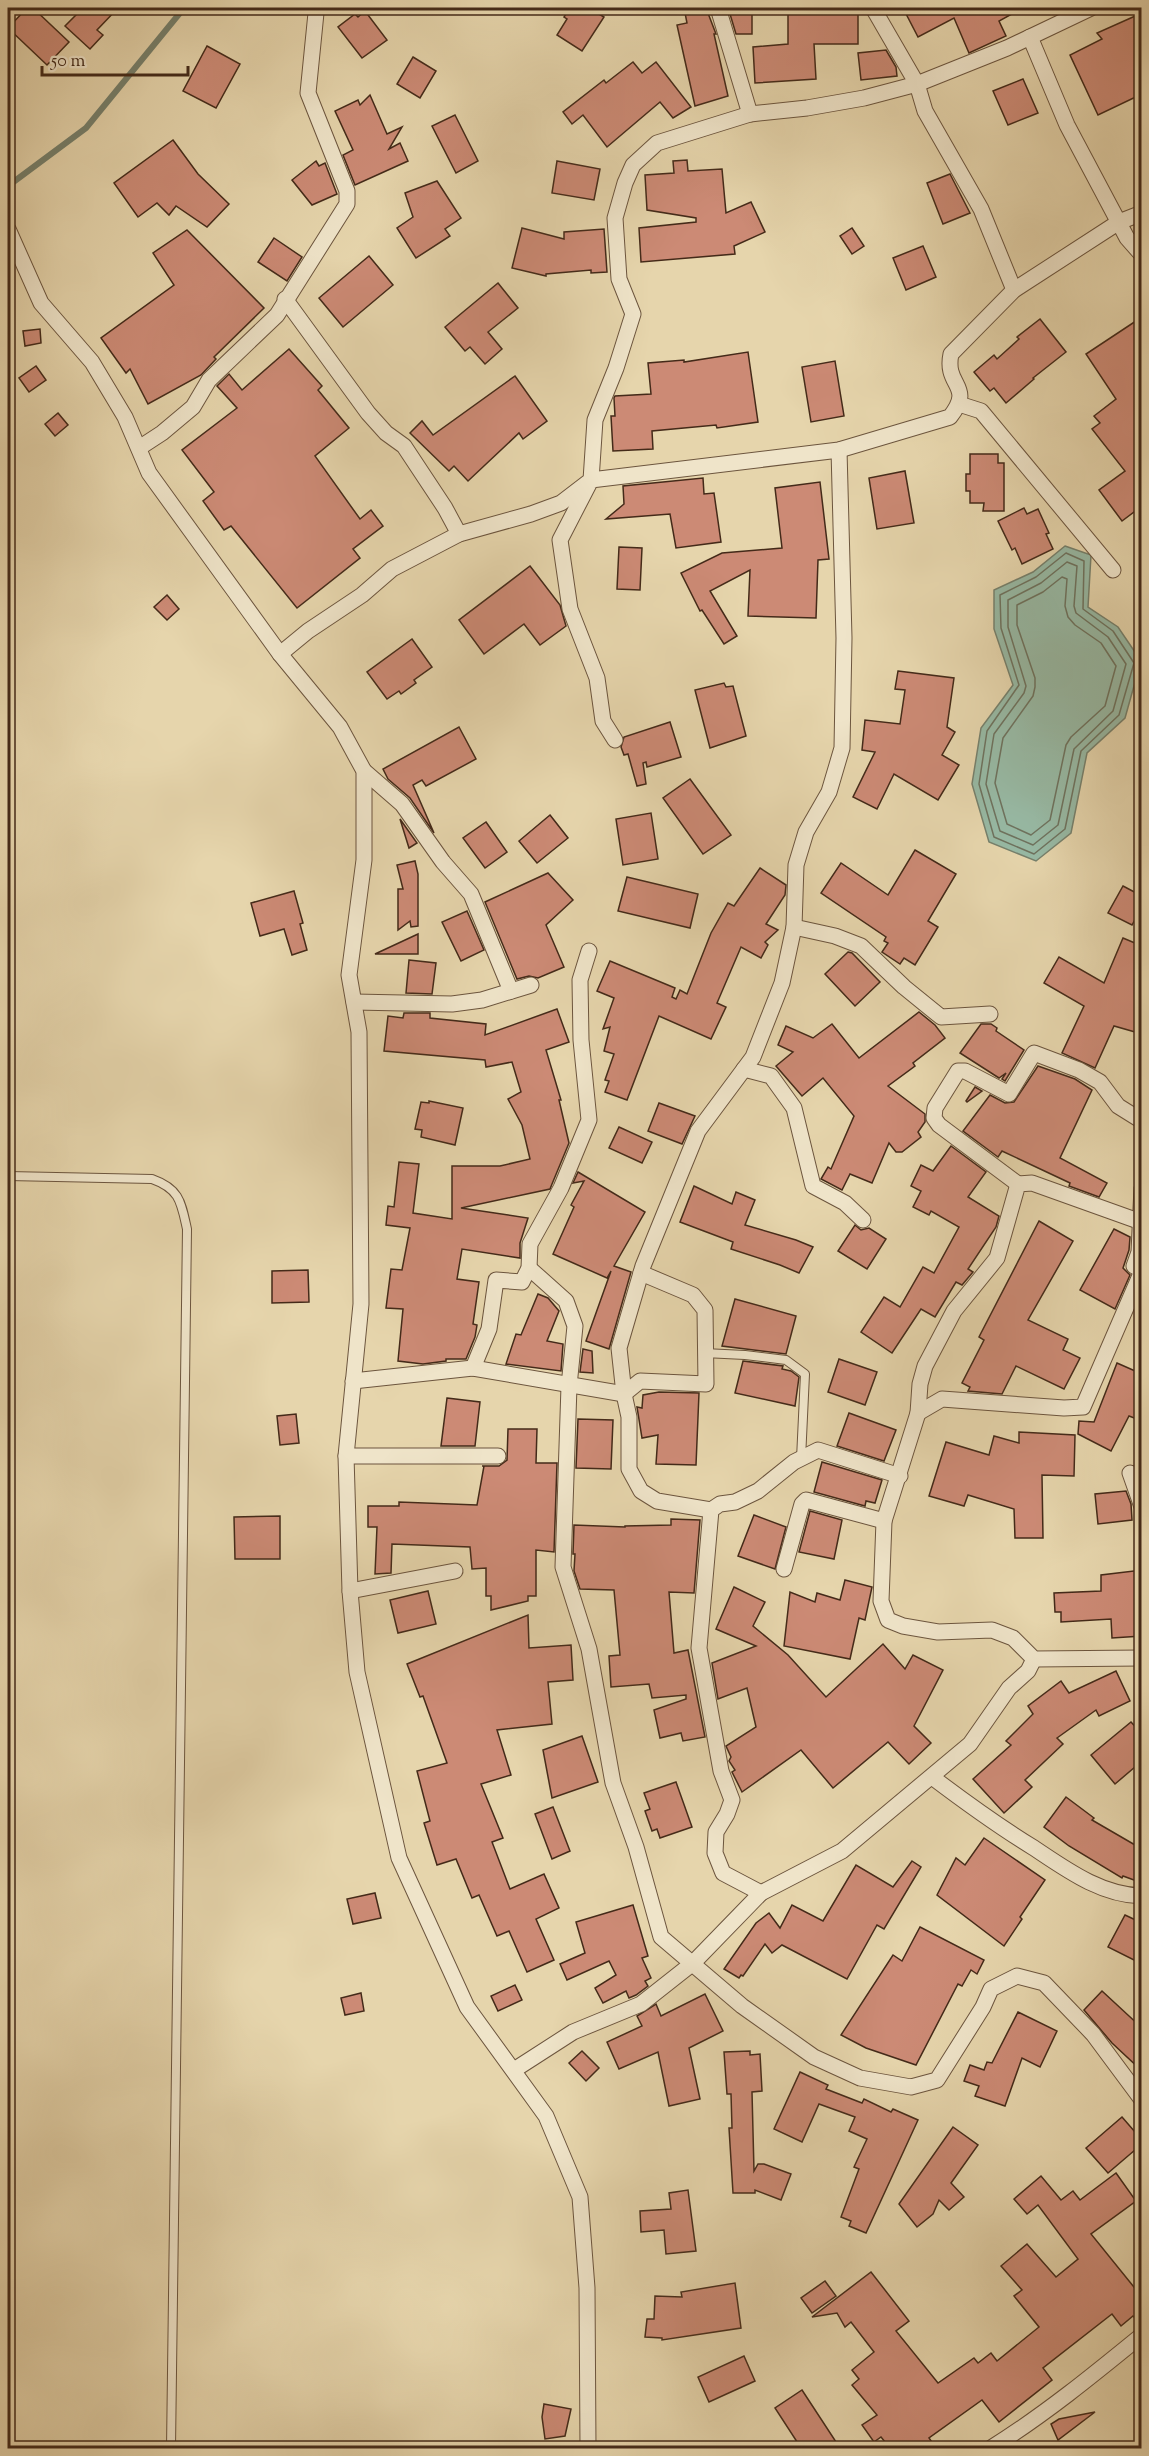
<svg xmlns="http://www.w3.org/2000/svg" width="1149" height="2456" font-family="'Sorts Mill Goudy',serif">
  <style>
    .water { fill: #97b9a4; stroke: #76806c; stroke-width: 1.5 }
    .lines { fill: none; stroke-linecap: round; stroke-linejoin: round }
    .shore { stroke: #6e725e; stroke-width: 1.5 }
    .stream { stroke: #76806c; stroke-width: 6 }
    .building { fill: #cc8a75; stroke: #442a19; stroke-width: 1.5 }
    .lane-casing { stroke: #6c553e; stroke-width: 10 }
    .street-casing { stroke: #6c553e; stroke-width: 17 }
    .lane { stroke: #efe4c9; stroke-width: 8 }
    .street { stroke: #efe4c9; stroke-width: 15 }
  </style>
  <rect width="100%" height="100%" fill="#e6d5ac"/>
  <filter id="stains"><feTurbulence type="fractalNoise" baseFrequency=".00333" numOctaves="4"/><feColorMatrix values="0 0 0 0 .2 0 0 0 0 .09 0 0 0 0 .02 0 0 0 .5 -.17"/></filter>
  <radialGradient id="worn" r=".72"><stop offset=".6" stop-color="#630" stop-opacity="0"/><stop offset="1" stop-color="#630" stop-opacity=".3"/></radialGradient>
  <polygon class="water" points="1065,546 1091,555 1088,607 1118,627 1141,661 1125,718 1087,753 1071,833 1036,861 989,842 972,784 981,728 1013,685 994,629 994,590 1033,572"/>
  <g class="lines">
    <g class="shore">
      <polygon points="1066,553 1084,561 1083,609 1113,631 1134,663 1119,715 1081,751 1065,829 1034,854 994,837 979,784 987,731 1019,685 1001,628 1000,595 1036,577"/>
      <polygon points="1067,562 1077,566 1074,606 1076,613 1108,637 1126,664 1113,711 1074,749 1058,825 1033,845 1000,831 986,784 994,734 1024,693 1026,686 1008,627 1008,600 1041,583"/>
      <polygon points="1062,577 1067,579 1065,606 1068,617 1075,625 1101,643 1116,666 1105,706 1071,737 1066,745 1050,820 1031,835 1007,824 995,783 1003,738 1033,696 1035,687 1035,678 1017,625 1017,605 1043,592"/>
    </g>
    <polyline class="stream" points="8,186 86,128 184,8"/>
  </g>
  <g class="building">
    <polygon points="27,8 33,8 69,42 47,65 8,28"/>
    <polygon points="83,8 118,8 97,30 103,35 90,49 65,26"/>
    <polygon points="570,8 589,8 604,17 582,51 557,35 567,19 564,17"/>
    <polygon points="684,8 706,8 716,34 714,34 728,96 695,106 677,25 687,23"/>
    <polygon points="788,8 858,8 858,44 814,44 816,79 755,83 753,47 788,44"/>
    <polygon points="903,8 1023,8 999,21 1006,36 969,53 954,18 918,37"/>
    <polygon points="752,9 752,34 736,34 730,14"/>
    <polygon points="365,11 387,40 362,58 338,27 355,14 358,17"/>
    <polygon points="1142,13 1142,94 1098,115 1070,55 1102,39 1097,33"/>
    <polygon points="207,46 240,64 216,108 183,91"/>
    <polygon points="886,50 896,67 897,76 861,80 858,53"/>
    <polygon points="413,57 436,71 420,98 397,84"/>
    <polygon points="633,62 642,73 656,62 691,107 673,118 660,102 607,147 583,115 572,124 563,112 604,80 606,83"/>
    <polygon points="1023,79 1038,113 1008,125 993,91"/>
    <polygon points="370,95 387,134 402,127 389,149 400,143 408,161 355,185 343,155 353,150 335,111 358,100 360,105"/>
    <polygon points="455,115 478,161 456,173 432,126"/>
    <polygon points="173,140 198,174 229,204 207,227 176,206 169,215 157,203 138,217 114,183"/>
    <polygon points="687,160 688,171 722,169 726,213 751,202 765,232 734,246 735,254 641,262 639,228 696,222 696,218 647,210 645,175 674,173 673,161"/>
    <polygon points="316,161 319,166 325,163 337,194 312,205 292,180"/>
    <polygon points="557,161 600,169 594,200 552,193"/>
    <polygon points="950,174 970,213 943,224 927,183"/>
    <polygon points="437,181 461,218 445,229 450,236 416,258 397,228 413,217 405,193"/>
    <polygon points="522,228 564,239 564,232 604,229 607,272 591,273 591,270 546,274 546,276 512,268"/>
    <polygon points="852,228 864,246 852,254 840,236"/>
    <polygon points="187,230 264,308 214,357 216,359 201,375 148,404 130,369 126,373 101,338 174,285 153,253"/>
    <polygon points="274,238 302,257 287,281 258,262"/>
    <polygon points="923,246 936,277 906,290 893,258"/>
    <polygon points="369,256 393,285 343,327 319,298"/>
    <polygon points="498,283 518,308 488,332 502,349 485,364 470,347 465,351 445,327"/>
    <polygon points="1142,317 1142,506 1122,521 1099,490 1125,471 1092,429 1100,423 1094,416 1116,399 1086,354"/>
    <polygon points="1040,319 1066,352 1033,378 1034,379 1006,403 994,388 990,391 974,372 994,355 997,359 1019,339 1017,337"/>
    <polygon points="40,329 41,343 25,346 23,331"/>
    <polygon points="289,349 322,386 318,390 349,428 315,456 360,519 371,510 383,526 353,549 360,558 297,608 231,526 224,530 203,501 214,492 182,450 237,408 217,386 229,374 242,390"/>
    <polygon points="748,352 758,422 717,428 716,425 652,431 653,449 613,451 611,416 615,416 614,398 615,396 651,394 648,363 684,360 684,362"/>
    <polygon points="835,361 844,416 811,422 802,367"/>
    <polygon points="36,366 46,380 29,392 19,378"/>
    <polygon points="515,376 547,421 523,439 519,433 468,481 454,466 449,471 410,433 422,421 433,435"/>
    <polygon points="58,413 68,425 55,436 45,424"/>
    <polygon points="970,454 998,454 998,463 1004,463 1004,511 983,511 984,503 970,503 970,491 966,491 966,474 970,474"/>
    <polygon points="905,471 914,523 877,529 869,478"/>
    <polygon points="703,478 704,494 714,493 721,542 676,548 670,514 606,519 624,504 623,486"/>
    <polygon points="820,482 829,559 818,560 816,618 748,616 750,570 710,591 737,636 724,644 702,610 700,611 681,573 722,553 782,548 775,488"/>
    <polygon points="1024,508 1027,514 1038,509 1049,533 1046,534 1053,549 1022,564 1015,548 1012,550 998,521"/>
    <polygon points="619,547 642,548 640,590 617,589"/>
    <polygon points="530,566 560,605 566,626 540,645 524,624 484,654 459,620"/>
    <polygon points="167,595 179,609 167,620 154,607"/>
    <polygon points="412,639 432,667 414,680 416,683 401,694 399,691 387,699 367,672"/>
    <polygon points="898,671 954,678 947,727 955,732 942,755 959,765 938,800 894,774 877,809 853,797 875,752 862,750 865,720 900,724 905,690 895,689"/>
    <polygon points="724,683 726,687 733,686 746,736 710,748 695,690"/>
    <polygon points="670,722 681,757 647,767 646,762 643,763 646,784 637,786 628,754 624,755 621,747 624,737"/>
    <polygon points="459,727 476,759 426,786 422,780 413,785 434,833 410,798 388,779 383,769"/>
    <polygon points="690,779 731,835 703,854 663,798"/>
    <polygon points="651,813 658,859 623,865 616,819"/>
    <polygon points="550,815 568,838 537,863 519,841"/>
    <polygon points="400,819 417,843 409,848"/>
    <polygon points="486,822 507,852 485,868 463,838"/>
    <polygon points="915,850 956,874 928,921 938,927 915,965 904,958 900,964 882,952 888,943 884,941 886,937 821,893 841,863 888,895"/>
    <polygon points="415,861 418,874 418,926 411,927 410,921 398,930 398,889 403,889 397,865"/>
    <polygon points="760,868 786,885 785,895 766,924 778,930 765,942 768,945 761,958 741,947 717,1003 726,1007 711,1039 659,1016 627,1100 605,1092 609,1081 605,1080 614,1054 604,1051 610,1027 603,1029 614,998 597,991 610,961 675,988 672,997 676,999 680,990 687,994 711,933 728,903 734,906"/>
    <polygon points="548,873 573,900 546,925 564,967 538,978 529,976 517,979 485,902"/>
    <polygon points="627,877 698,894 690,928 618,911"/>
    <polygon points="1123,886 1142,896 1142,907 1132,925 1108,913"/>
    <polygon points="294,891 303,923 300,924 307,950 292,955 284,929 260,936 251,903"/>
    <polygon points="467,911 484,950 461,961 442,922"/>
    <polygon points="418,934 418,954 375,954"/>
    <polygon points="1123,938 1142,946 1142,1034 1114,1026 1095,1068 1062,1053 1084,1006 1044,983 1059,957 1104,983"/>
    <polygon points="848,952 852,953 880,982 855,1006 825,974"/>
    <polygon points="409,960 436,963 432,994 406,993"/>
    <polygon points="557,1009 569,1042 546,1050 561,1100 559,1100 569,1143 552,1184 550,1189 461,1208 528,1218 520,1243 520,1258 462,1249 457,1279 479,1282 473,1324 477,1325 475,1337 466,1359 446,1359 446,1361 423,1364 398,1361 403,1309 386,1308 391,1269 402,1270 410,1228 386,1225 388,1206 394,1207 399,1162 419,1164 413,1213 452,1219 452,1166 500,1166 530,1159 522,1125 508,1099 521,1092 512,1062 486,1067 485,1060 384,1051 388,1016 403,1018 404,1013 430,1013 430,1018 486,1024 485,1035"/>
    <polygon points="919,1012 935,1025 945,1038 913,1063 915,1066 888,1086 925,1114 925,1122 918,1132 921,1137 902,1152 896,1152 889,1143 872,1183 850,1174 842,1190 821,1179 828,1167 831,1169 854,1116 823,1078 802,1096 776,1066 793,1052 778,1045 786,1026 813,1038 832,1024 859,1058"/>
    <polygon points="981,1024 991,1024 997,1028 996,1031 1024,1050 1005,1081 1002,1079 1006,1073 999,1078 960,1053"/>
    <polygon points="1038,1066 1075,1079 1092,1090 1060,1158 1107,1183 1099,1197 1069,1186 1070,1183 1002,1151 998,1157 963,1131 990,1095 1005,1103 1014,1102"/>
    <polygon points="975,1087 982,1091 967,1102 966,1101"/>
    <polygon points="429,1101 463,1108 455,1145 421,1137 422,1130 415,1129 421,1102 429,1103"/>
    <polygon points="659,1103 695,1116 682,1144 648,1131"/>
    <polygon points="619,1127 652,1142 642,1163 609,1148"/>
    <polygon points="951,1146 986,1172 968,1197 999,1216 996,1227 968,1269 973,1272 962,1285 956,1282 935,1317 921,1309 892,1353 861,1332 884,1297 900,1307 923,1267 934,1273 959,1227 931,1211 929,1215 913,1207 921,1191 911,1186 921,1165 933,1171"/>
    <polygon points="578,1172 645,1212 614,1266 631,1272 609,1349 586,1341 611,1271 607,1278 553,1254 574,1207 571,1205 584,1181 573,1183"/>
    <polygon points="694,1186 732,1204 736,1192 755,1200 745,1225 796,1240 813,1247 799,1273 780,1265 731,1249 733,1242 680,1222"/>
    <polygon points="1039,1221 1073,1241 1028,1320 1068,1339 1063,1350 1080,1358 1064,1389 1016,1366 1002,1394 968,1391 970,1387 962,1383 984,1340 979,1337"/>
    <polygon points="855,1225 861,1230 869,1228 886,1239 867,1269 838,1251"/>
    <polygon points="1114,1229 1130,1237 1129,1250 1123,1268 1130,1275 1115,1309 1080,1290"/>
    <polygon points="308,1270 309,1302 272,1303 272,1271"/>
    <polygon points="538,1294 548,1298 559,1311 547,1341 563,1344 561,1371 506,1364 516,1334 521,1335"/>
    <polygon points="735,1299 796,1316 786,1354 722,1346"/>
    <polygon points="583,1349 592,1351 593,1373 580,1372"/>
    <polygon points="839,1359 877,1372 865,1405 828,1392"/>
    <polygon points="743,1361 783,1366 782,1369 791,1371 799,1377 795,1406 735,1393"/>
    <polygon points="1117,1363 1142,1374 1142,1421 1129,1416 1111,1451 1078,1434 1079,1421 1094,1422"/>
    <polygon points="659,1392 699,1393 696,1465 656,1464 658,1435 642,1438 637,1407 642,1408 643,1395"/>
    <polygon points="447,1398 480,1402 475,1446 441,1446"/>
    <polygon points="849,1413 896,1430 884,1461 837,1446"/>
    <polygon points="296,1414 299,1443 280,1445 277,1416"/>
    <polygon points="578,1419 613,1420 611,1469 576,1468"/>
    <polygon points="508,1429 537,1429 536,1463 557,1463 554,1552 536,1550 536,1596 528,1596 528,1601 491,1610 491,1596 486,1596 486,1568 472,1569 470,1547 392,1544 391,1573 375,1574 377,1527 368,1527 368,1506 399,1506 399,1502 477,1505 484,1466 482,1466 499,1466 507,1460"/>
    <polygon points="1019,1432 1075,1435 1074,1476 1042,1475 1043,1538 1015,1538 1014,1509 968,1495 964,1506 929,1496 946,1442 989,1455 994,1436 1019,1443"/>
    <polygon points="822,1462 882,1480 875,1503 866,1501 865,1506 814,1492"/>
    <polygon points="1126,1491 1131,1504 1132,1520 1098,1524 1095,1494"/>
    <polygon points="810,1511 842,1520 834,1559 799,1552"/>
    <polygon points="754,1515 786,1527 775,1569 738,1556"/>
    <polygon points="280,1516 280,1559 235,1559 234,1517"/>
    <polygon points="671,1519 700,1520 694,1593 669,1592 674,1653 688,1650 705,1737 683,1741 681,1733 660,1738 654,1710 686,1699 686,1695 652,1698 649,1684 611,1687 609,1656 620,1655 614,1590 580,1589 574,1571 575,1554 573,1554 574,1525 625,1527 625,1526 671,1525"/>
    <polygon points="1142,1570 1142,1636 1112,1638 1111,1619 1061,1622 1061,1612 1055,1612 1054,1593 1101,1591 1101,1575"/>
    <polygon points="845,1580 872,1587 865,1620 859,1618 850,1659 784,1646 790,1592 815,1602 817,1593 840,1600"/>
    <polygon points="734,1587 765,1602 753,1626 788,1655 826,1697 883,1644 905,1669 913,1655 943,1670 914,1726 931,1743 909,1764 888,1742 833,1788 801,1750 742,1792 732,1772 735,1770 729,1761 731,1757 726,1746 756,1727 747,1688 718,1699 712,1663 756,1646 716,1629"/>
    <polygon points="428,1591 436,1624 398,1633 390,1600"/>
    <polygon points="528,1615 529,1648 571,1645 573,1680 548,1682 552,1724 497,1730 511,1775 481,1784 503,1838 492,1842 510,1889 544,1874 559,1908 536,1919 554,1960 527,1972 509,1931 497,1936 479,1895 472,1898 456,1859 437,1865 424,1823 430,1821 417,1771 447,1763 423,1696 420,1697 407,1664"/>
    <polygon points="1116,1671 1130,1701 1099,1716 1096,1710 1057,1738 1063,1744 1025,1780 1032,1787 1004,1813 973,1779 1011,1745 1006,1741 1033,1714 1028,1706 1061,1681 1069,1693"/>
    <polygon points="1131,1722 1142,1734 1142,1761 1115,1784 1091,1755"/>
    <polygon points="582,1736 598,1782 552,1798 543,1750"/>
    <polygon points="676,1782 692,1827 660,1838 657,1829 652,1831 645,1811 650,1809 644,1793"/>
    <polygon points="1066,1797 1094,1818 1092,1820 1142,1849 1142,1883 1123,1876 1122,1878 1069,1846 1044,1827"/>
    <polygon points="553,1807 570,1851 552,1859 535,1814"/>
    <polygon points="984,1838 1045,1880 1020,1917 1022,1919 1004,1946 937,1895 956,1858 965,1865"/>
    <polygon points="912,1861 921,1867 884,1929 877,1925 847,1979 782,1945 772,1953 765,1944 743,1976 741,1975 739,1978 724,1969 756,1923 769,1913 780,1928 792,1905 823,1921 856,1865 893,1887"/>
    <polygon points="375,1893 381,1918 353,1924 347,1899"/>
    <polygon points="633,1905 648,1956 642,1958 651,1978 645,1981 648,1986 636,1995 629,1998 626,1991 603,2003 595,1988 616,1975 609,1961 567,1980 560,1964 585,1953 576,1922"/>
    <polygon points="1125,1915 1142,1923 1142,1964 1108,1947"/>
    <polygon points="920,1927 984,1960 977,1974 971,1970 962,1986 958,1984 916,2065 866,2048 841,2035 893,1955 902,1961"/>
    <polygon points="515,1985 522,2000 498,2011 491,1996"/>
    <polygon points="1102,1991 1142,2028 1142,2071 1112,2043 1084,2010"/>
    <polygon points="361,1993 364,2011 345,2015 341,1998"/>
    <polygon points="705,1994 723,2031 689,2048 700,2099 669,2106 658,2052 619,2069 607,2042 642,2026 637,2016 656,2004 661,2016"/>
    <polygon points="1018,2012 1057,2031 1040,2067 1022,2058 1005,2106 975,2096 979,2086 964,2081 970,2065 984,2070 987,2062 992,2063"/>
    <polygon points="582,2051 599,2068 586,2081 569,2063"/>
    <polygon points="750,2051 750,2055 760,2054 762,2091 752,2092 754,2171 758,2164 764,2164 791,2174 781,2200 755,2190 755,2193 733,2193 729,2128 732,2128 731,2094 727,2094 724,2052"/>
    <polygon points="800,2072 828,2085 826,2089 862,2103 864,2099 891,2112 893,2109 918,2120 866,2233 849,2226 851,2221 841,2217 859,2169 854,2167 867,2139 849,2131 855,2117 819,2104 802,2142 774,2129"/>
    <polygon points="1122,2117 1142,2140 1142,2144 1108,2173 1086,2148"/>
    <polygon points="953,2127 978,2145 951,2183 964,2197 949,2210 939,2200 933,2214 917,2227 899,2204"/>
    <polygon points="1116,2173 1136,2201 1091,2234 1142,2297 1142,2325 1133,2316 1121,2326 1112,2314 1043,2368 1052,2380 999,2422 982,2400 929,2438 936,2448 890,2448 881,2437 874,2442 862,2425 877,2415 852,2385 859,2379 852,2370 874,2352 851,2322 845,2327 837,2313 812,2317 871,2272 909,2321 896,2331 938,2383 974,2358 978,2363 991,2353 997,2361 1039,2327 1014,2296 1022,2290 1001,2266 1027,2244 1056,2277 1078,2259 1038,2205 1027,2214 1014,2199 1041,2176 1061,2200 1073,2191 1080,2200"/>
    <polygon points="688,2190 696,2251 666,2254 664,2230 641,2232 640,2211 671,2209 669,2193"/>
    <polygon points="825,2281 836,2296 812,2313 801,2298"/>
    <polygon points="735,2283 741,2328 662,2340 662,2338 645,2337 647,2319 654,2319 655,2296 682,2297 681,2292"/>
    <polygon points="744,2356 755,2381 709,2402 698,2377"/>
    <polygon points="802,2390 840,2448 801,2448 775,2408"/>
    <polygon points="544,2404 571,2409 565,2436 545,2439 542,2417"/>
    <polygon points="1095,2412 1058,2440 1051,2424 1059,2419"/>
  </g>
  <g class="lines">
    <g class="lane-casing">
      <g id="lane">
        <path d="M8 1176 152 1179C180 1189 181 1202 187 1229L171 2448"/>
        <polyline points="704,1353 745,1355 786,1360 805,1374 801,1459"/>
      </g>
    </g>
    <g class="street-casing">
      <g id="street">
        <polyline points="718,8 750,114"/>
        <polyline points="873,8 917,84 925,111 981,209 1014,290"/>
        <polyline points="1030,37 1067,125 1127,238 1142,255"/>
        <polyline points="8,229 41,303 92,362 125,417 149,473 280,654 340,727 364,771 364,860 349,975 359,1032 361,1304 346,1456 350,1591 357,1672 399,1858 467,2007 546,2116 580,2197 587,2288 588,2448"/>
        <polyline points="285,299 368,413 386,433 404,446 445,508 459,534"/>
        <polyline points="959,404 981,411 1113,570"/>
        <polyline points="139,448 162,433 193,407 209,380 277,315 347,204 347,191 308,93 316,13 313,8"/>
        <polyline points="280,654 308,631 362,595 392,569 459,534 531,514 561,503 591,480 595,420 616,368 633,314 619,279 615,218 625,183 633,165 657,143 750,114 807,108 864,98 917,84 1007,48 1091,8"/>
        <path d="M615 740 603 721 597 678 570 609 560 540 591 480 839 450 950 417C975 385 944 387 951 354L1014 290 1119 222 1142 213"/>
        <polyline points="364,771 402,804 443,862 471,894 511,991"/>
        <polyline points="794,927 835,936 861,946 904,987 941,1017 990,1014"/>
        <polyline points="354,1002 452,1004 482,1000 531,985"/>
        <polyline points="744,1069 771,1076 794,1108 813,1186 845,1203 863,1220"/>
        <polyline points="1018,1184 939,1125 934,1118 935,1108 958,1071 965,1071 1009,1094 1034,1053 1079,1070 1100,1082 1118,1106 1142,1121"/>
        <polyline points="1142,1188 1139,1252 1134,1266 1142,1270"/>
        <polyline points="1141,1222 1032,1183 1018,1184 997,1258 954,1311 925,1366 920,1384 918,1413 884,1521 881,1601 888,1620 903,1626 938,1632 992,1630 1013,1638 1034,1659 1142,1658"/>
        <polyline points="529,1268 566,1301 575,1326 569,1386 563,1567 589,1649 613,1783 636,1847 661,1937 742,2006 814,2057 860,2078 911,2087 937,2080 983,2007 991,1989 1017,1976 1044,1983 1093,2034 1142,2100"/>
        <polyline points="473,1368 489,1329 496,1280 522,1282 529,1268 530,1244 561,1188 589,1120 581,1040 580,980 589,951"/>
        <polyline points="353,1381 473,1368 624,1394 640,1381 706,1384 705,1310 693,1295 641,1273"/>
        <polyline points="918,1413 942,1399 1064,1408 1083,1407 1142,1271"/>
        <polyline points="346,1456 498,1456"/>
        <polyline points="1130,1473 1142,1507"/>
        <polyline points="711,1510 657,1501 641,1491 629,1469 629,1417 624,1394 619,1348 643,1266 698,1131 753,1057 782,983 794,927 796,865 806,832 829,792 842,748 844,638 839,450"/>
        <polyline points="784,1569 802,1504 806,1500 884,1521"/>
        <polyline points="350,1591 455,1571"/>
        <path d="M932 1777C965 1802 998 1826 1034 1848 1067 1870 1101 1895 1142 1896"/>
        <polyline points="761,1893 723,1873 715,1853 716,1832 727,1814 732,1800 721,1771 699,1648 711,1510 720,1504 735,1502 758,1491 794,1462 818,1450 900,1476"/>
        <polyline points="514,2070 573,2032 641,2004 693,1963 761,1893 842,1851 970,1744 1009,1688 1028,1671 1034,1659"/>
        <path d="M991 2448C1044 2415 1093 2375 1142 2335"/>
      </g>
    </g>
    <use href="#lane" class="lane"/>
    <use href="#street" class="street"/>
  </g>
  <rect width="1149" height="2456" fill="none" stroke="#e6d5ac" stroke-width="30"/>
  <rect x="9" y="9" width="1131" height="2438" fill="none" stroke="#442a19" stroke-width="3"/>
  <rect x="15" y="15" width="1119" height="2426" fill="none" stroke="#442a19" stroke-width="1.5"/>
  <path d="M42 66v9h146v-9" fill="none" stroke="#442a19" stroke-width="3"/>
  <text x="51" y="66" font-size="18" fill="#442a19" stroke="#efe4c9" stroke-width="4.5" paint-order="stroke">50 m</text>
  <rect width="100%" height="100%" filter="url(#stains)"/>
  <rect width="100%" height="100%" fill="url(#worn)"/>
</svg>
